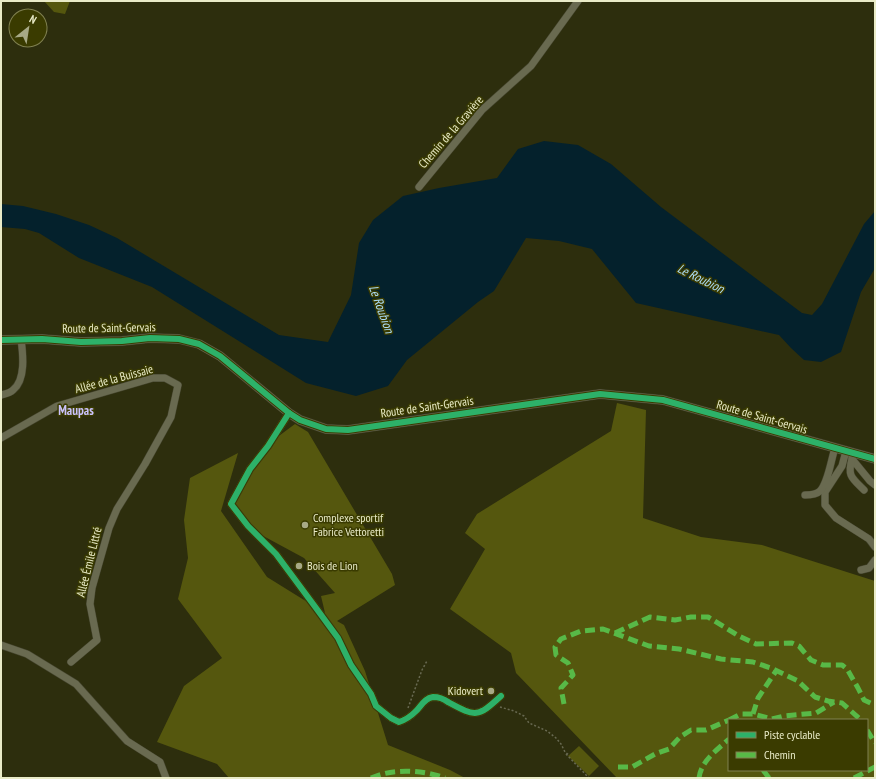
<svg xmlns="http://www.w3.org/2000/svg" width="876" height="779" font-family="'PT Sans Narrow',sans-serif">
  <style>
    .green { fill: #55570e; fill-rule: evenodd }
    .water { fill: #04212c }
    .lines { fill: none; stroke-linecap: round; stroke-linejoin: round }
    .minor-casing { stroke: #45452e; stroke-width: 8 }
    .tertiary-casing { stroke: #45452e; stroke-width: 10 }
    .path { stroke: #686951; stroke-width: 1.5; stroke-dasharray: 2 2; stroke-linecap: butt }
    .minor { stroke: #696a50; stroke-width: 7 }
    .tertiary { stroke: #696a50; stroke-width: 9 }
    .quiet { stroke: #58b947; stroke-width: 5; stroke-dasharray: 10 5; stroke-linecap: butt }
    .cycleway-casing { stroke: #3a3b00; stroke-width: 8 }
    .cycleway { stroke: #2db169; stroke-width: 6 }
    .poi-dot { fill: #a7a986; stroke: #3a3b00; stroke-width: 1.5 }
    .labels { text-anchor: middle; stroke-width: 3; stroke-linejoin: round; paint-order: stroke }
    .street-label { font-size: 12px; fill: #e9ebc7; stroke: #3a3b00 }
    .poi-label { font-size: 12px; fill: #e9ebc7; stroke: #3a3b00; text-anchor: start }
    .water-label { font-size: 13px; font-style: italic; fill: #acddf7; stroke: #3a3b00 }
    .neighbourhood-label { font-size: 13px; font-weight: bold; fill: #cbc3fc; stroke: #3a3b00 }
  </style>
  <rect width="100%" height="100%" fill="#2d2e0d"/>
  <g class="green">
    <polygon points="44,1 70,1 65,14 54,12"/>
    <path d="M617 403 646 410 643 518 701 537 762 545 875 581V778H617L516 673 511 653 450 609 485 549 465 533 477 514 611 431ZM729 720H867V770H729Z"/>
    <polygon points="295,424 308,432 392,574 395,585 337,621 344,625 365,671 388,745 450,770 465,778 229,778 217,764 157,742 184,686 222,658 178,599 188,558 184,520 190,478 238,453 221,511 267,577 325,613 321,596 335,593 304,558 252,530 235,506 238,491 272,441"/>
    <polygon points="579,746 599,766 589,776 568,756"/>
  </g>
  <polygon class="water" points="544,141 578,145 611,164 661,207 802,313 812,315 822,304 864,224 875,211 875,268 861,292 841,352 821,362 804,360 791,348 779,335 636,303 592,249 559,241 526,238 494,291 478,302 407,360 388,386 356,396 306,383 152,287 79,258 39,233 25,229 1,227 1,204 23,206 56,214 89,225 117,238 279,335 328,342 351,295 359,243 373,220 403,196 439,188 497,178 518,149"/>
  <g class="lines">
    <g class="minor-casing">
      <g id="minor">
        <polyline points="419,187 482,110 531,66 578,1"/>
        <path d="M1 395C5 394 10 393 13 390 26 380 23 354 21 339"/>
        <path d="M289 413 268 446 250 469 231 504 248 526 276 554 316 608 338 638 351 665 371 694 376 706 391 718 399 722C405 720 410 717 415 712 421 707 424 698 433 697 439 697 444 699 448 702 476 717 477 718 501 696"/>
        <polyline points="1,438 57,406 153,378 165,378 178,385 171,417 145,464 117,509 109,528 92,588 90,604 97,640 71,662"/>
        <polyline points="846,451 842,466 825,492 825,505 836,518 869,539 875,547"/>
        <polyline points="852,453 852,459 870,481 875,485"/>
        <path d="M852 459C847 476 852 478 864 490"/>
        <path d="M805 495C810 495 816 495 820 491 828 483 831 460 835 448"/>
        <polyline points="861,570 869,568 875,560"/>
        <polyline points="1,645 27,654 76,684 127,741 160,762 166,778"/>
      </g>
    </g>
    <g class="tertiary-casing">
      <polyline id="tertiary" points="1,340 42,339 81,342 122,341 150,338 179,339 199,344 220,356 289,413 300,420 326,429 348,430 600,394 663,400 875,459"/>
    </g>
    <g class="path">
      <polyline points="500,707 514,711 524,716 529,723 547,731 556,738 561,744 565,752 569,755"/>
      <polyline points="408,708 422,670 427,661"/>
      <polyline points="566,754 589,778"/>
    </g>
    <use href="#minor" class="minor"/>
    <use href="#tertiary" class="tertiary"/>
    <g class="quiet">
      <polyline points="615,633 650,617 675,620 691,617 708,617 739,636 756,644 792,643 799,646 811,660 823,665 842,665 847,669 858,688 864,700 875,705"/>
      <polyline points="564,704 561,688 573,675 568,663 556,655 555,647 561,639 581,631 603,629 649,646 679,649 721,659 753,662 771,668 798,681 815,697 828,701 842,703 861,720"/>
      <polyline points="753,714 758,698 776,671"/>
      <polyline points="729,720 741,714 753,714 772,719 784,716 816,713 834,702"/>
      <polyline points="867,730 875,743"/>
      <polyline points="618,767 632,767 655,754 669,749 680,737 691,730 706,730 729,720"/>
      <polyline points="763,770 769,778"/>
      <path d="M371 778C393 768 423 770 445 778"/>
      <path d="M699 778C701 761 717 750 729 739"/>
      <polyline points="854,778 875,767"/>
    </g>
    <g class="cycleway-casing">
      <g id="cycleway">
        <polyline points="1,340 42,339 81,342 122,341 150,338 179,339 199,344 220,356 289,413 300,420 326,429 348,430 600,394 663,400 875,459"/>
        <path d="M289 413 268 446 250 469 231 504 248 526 276 554 316 608 338 638 351 665 371 694 376 706 391 718 399 722C405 720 410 717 415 712 421 707 424 698 433 697 439 697 444 699 448 702 476 717 477 718 501 696"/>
      </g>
    </g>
    <use href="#cycleway" class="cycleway"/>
  </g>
  <g class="poi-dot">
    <circle cx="305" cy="525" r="4"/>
    <circle cx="299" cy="566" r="4"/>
    <circle cx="491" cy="691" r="4"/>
  </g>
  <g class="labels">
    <g class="street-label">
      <text transform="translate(451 132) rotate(-49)" y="4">Chemin de la Gravière</text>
      <text transform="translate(109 328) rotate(-1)" y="4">Route de Saint-Gervais</text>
      <text transform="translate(114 379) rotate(-15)" y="4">Allée de la Buissaie</text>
      <text transform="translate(427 407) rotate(-8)" y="4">Route de Saint-Gervais</text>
      <text transform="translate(762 417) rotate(16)" y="4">Route de Saint-Gervais</text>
      <text transform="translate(89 562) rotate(-76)" y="4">Allée Émile Littré</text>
    </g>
    <g class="poi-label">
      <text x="313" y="522">Complexe sportif<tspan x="313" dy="14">Fabrice Vettoretti</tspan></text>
      <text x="307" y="570">Bois de Lion</text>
      <text x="483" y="695" text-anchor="end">Kidovert</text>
    </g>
    <g class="water-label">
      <text transform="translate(701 278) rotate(26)" y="5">Le Roubion</text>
      <text transform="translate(382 309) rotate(70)" y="5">Le Roubion</text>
    </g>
    <g class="neighbourhood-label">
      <text x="76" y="415">Maupas</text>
    </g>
  </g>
  <rect width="876" height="779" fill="none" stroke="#e9ebc7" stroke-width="4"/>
  <rect x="728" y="719" width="140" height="52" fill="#3a3b00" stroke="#808150"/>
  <rect x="736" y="732" width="20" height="6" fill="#2db169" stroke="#808150"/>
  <text x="764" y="739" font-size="12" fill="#e9ebc7">Piste cyclable</text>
  <rect x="736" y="752" width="20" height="6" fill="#58b947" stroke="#808150"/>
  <text x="764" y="759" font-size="12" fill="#e9ebc7">Chemin</text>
  <g transform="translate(28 28) rotate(30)"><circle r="19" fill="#3a3b00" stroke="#808150"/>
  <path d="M0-3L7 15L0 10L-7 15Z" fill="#a7a986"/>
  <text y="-6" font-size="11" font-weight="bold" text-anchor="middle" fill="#e9ebc7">N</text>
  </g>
</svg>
